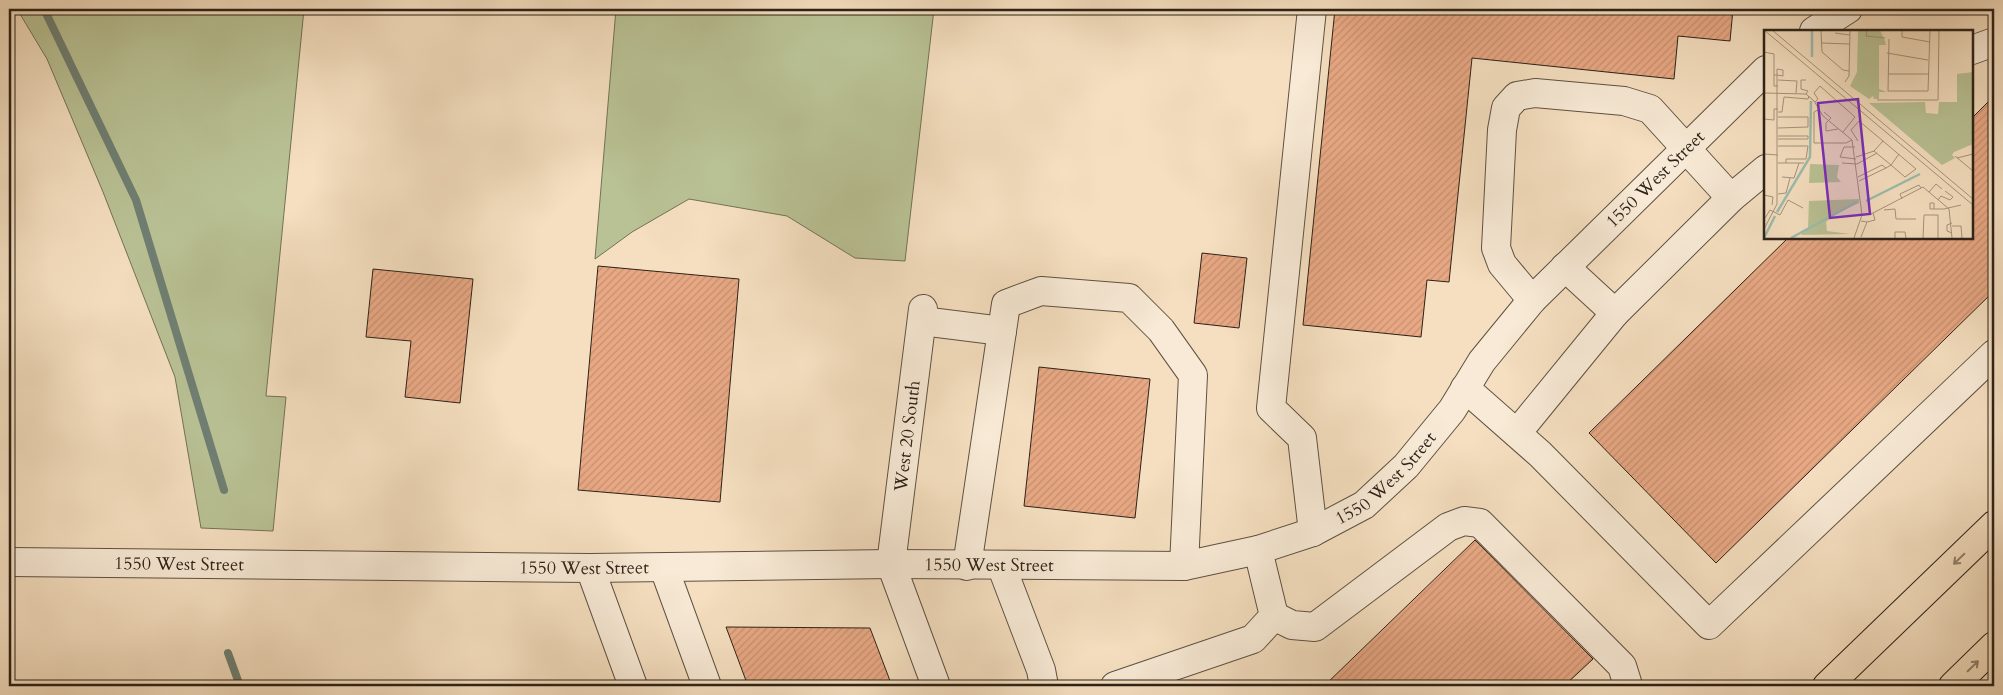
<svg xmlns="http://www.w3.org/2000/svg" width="2003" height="695" font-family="Cardo,serif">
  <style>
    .grass { fill: #b9c295; stroke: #727256 }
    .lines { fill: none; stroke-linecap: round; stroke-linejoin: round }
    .stream { stroke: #6f7f73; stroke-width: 8 }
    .building { fill: url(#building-hatch); stroke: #2c2218 }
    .minor-casing { stroke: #5e5142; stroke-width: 30 }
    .highway-casing { stroke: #2c2218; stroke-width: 30 }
    .minor { stroke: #f8ead6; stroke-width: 28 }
    .highway { stroke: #f5dfc0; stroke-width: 28 }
    .oneway { stroke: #90806c }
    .labels { text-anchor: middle; stroke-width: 4; stroke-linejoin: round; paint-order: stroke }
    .street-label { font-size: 18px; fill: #2c2218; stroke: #f8ead6 }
    .inset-river { fill: none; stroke: #9cbdaf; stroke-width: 2.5 }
    .inset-road { fill: none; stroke: #a5937d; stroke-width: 1 }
    .view { fill: #7b2cbf; fill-opacity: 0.15; stroke: #7b2cbf; stroke-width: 2.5 }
    .inset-edge { fill: none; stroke: #2c2218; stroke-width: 2.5 }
  </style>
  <defs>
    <pattern id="building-hatch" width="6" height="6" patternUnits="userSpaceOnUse" patternTransform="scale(1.25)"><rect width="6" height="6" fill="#e8a884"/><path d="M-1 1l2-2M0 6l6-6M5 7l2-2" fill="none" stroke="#c79071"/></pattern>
  </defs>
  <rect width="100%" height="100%" fill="#f5dfc0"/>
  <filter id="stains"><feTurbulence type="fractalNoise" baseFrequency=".004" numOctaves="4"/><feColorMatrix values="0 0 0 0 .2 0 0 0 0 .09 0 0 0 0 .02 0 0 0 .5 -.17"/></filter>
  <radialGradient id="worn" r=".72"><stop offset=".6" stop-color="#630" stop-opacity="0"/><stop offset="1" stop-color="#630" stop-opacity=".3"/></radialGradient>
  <g class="grass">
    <polygon points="17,9 304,9 266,396 286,397 273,531 201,528 175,377 103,192 47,59"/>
    <polygon points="616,9 934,9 905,261 855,258 787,216 689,199 632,232 595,259"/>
  </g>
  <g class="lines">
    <g class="stream">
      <polyline points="44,9 136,200 224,490"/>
      <polyline points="228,653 240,686"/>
    </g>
  </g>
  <g class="building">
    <polygon points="1335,9 1733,9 1730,41 1678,36 1674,79 1472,58 1449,282 1427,280 1421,337 1303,325"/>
    <polygon points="1994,96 1994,291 1716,563 1589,433 1788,238 1972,238 1972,118"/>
    <polygon points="1202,253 1247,258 1239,328 1194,323"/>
    <polygon points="598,266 739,279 720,502 578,490"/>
    <polygon points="373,269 473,279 460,403 405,397 411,341 366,337"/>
    <polygon points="1039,367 1150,379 1135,518 1024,506"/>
    <polygon points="1475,540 1593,659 1564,686 1324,686"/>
    <polygon points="726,627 870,628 892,686 748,686"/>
  </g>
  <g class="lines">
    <g class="minor-casing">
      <g id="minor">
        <polyline points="1312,9 1271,408 1302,438 1313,532"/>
        <polyline points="1814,31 1848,9"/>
        <polyline points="1972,50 1994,42"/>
        <polyline points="1565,267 1615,313 1731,198"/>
        <polyline points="1532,300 1502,264 1496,248 1502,130 1506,108 1517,96 1535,93 1624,101 1650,109 1731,198 1766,169"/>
        <polyline points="923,309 891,564 936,686"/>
        <polyline points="922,321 1002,331"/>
        <polyline points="1465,388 1540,454 1709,625 1994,354"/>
        <polyline points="1517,433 1615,313"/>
        <path id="s1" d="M9 562 590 568 891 564 1184 566 1258 550 1313 532 1364 505 1406 466 1452 410 1482 361 1532 300 1766 70"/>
        <polyline points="1001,565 1041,670 1044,686"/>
        <polyline points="967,566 1006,304 1041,291 1129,298 1161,330 1193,375 1184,566"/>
        <polyline points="590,568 633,686"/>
        <polyline points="664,568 707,686"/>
        <polyline points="1274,616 1292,625 1315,627 1448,527 1464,521 1480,523 1622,666 1627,682 1626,686"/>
        <polyline points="1115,686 1253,639 1274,616 1258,550"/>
      </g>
    </g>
    <g class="highway-casing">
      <g id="highway">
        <polyline points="1827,686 1994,525"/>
        <polyline points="1953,686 1994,646"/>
      </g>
    </g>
    <use href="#minor" class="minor"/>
    <use href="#highway" class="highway"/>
  </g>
  <defs><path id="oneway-shaft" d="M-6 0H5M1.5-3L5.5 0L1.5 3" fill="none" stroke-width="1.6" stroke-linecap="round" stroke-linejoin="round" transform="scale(1.25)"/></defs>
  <g class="oneway">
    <use href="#oneway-shaft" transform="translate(1959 559) rotate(136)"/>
    <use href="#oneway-shaft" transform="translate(1973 666) rotate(-44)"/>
  </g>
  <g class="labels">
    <g class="street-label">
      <text dy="6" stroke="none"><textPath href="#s1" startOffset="1805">1550 West Street</textPath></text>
      <text transform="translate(907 436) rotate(-83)" y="6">West 20 South</text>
      <text dy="6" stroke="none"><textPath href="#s1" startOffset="1400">1550 West Street</textPath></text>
      <text dy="6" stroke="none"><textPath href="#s1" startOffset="170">1550 West Street</textPath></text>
      <text dy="6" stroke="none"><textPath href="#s1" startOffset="980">1550 West Street</textPath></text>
      <text dy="6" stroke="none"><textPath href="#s1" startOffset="575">1550 West Street</textPath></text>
    </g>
  </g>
  <g transform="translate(1764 30)">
    <rect width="209" height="209" fill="#f5dfc0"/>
    <path d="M209 42V114L190 122 188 125 191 128 178 135 105 73 161 72 162 83 174 84 175 72H193V44ZM46 134 75 135 73 147 77 152 45 153ZM95 169V173L69 185 62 192 63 201 86 204 38 205 37 201 44 198 45 171Z" fill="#b9c295"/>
    <path d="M94 0H116L121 11 122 15H115V59L123 62H115V69H110L109 66 105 69 86 56 93 42Z" fill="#b9c295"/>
    <path class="inset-river" d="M48 0V27M102 171 156 144M13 182 46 127 47 71M0 208 11 186M27 208 93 172"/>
    <path class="inset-road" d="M0 0 209 175M8 0 209 169M57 0 58 22 79 40 85 41M103 0 102 6 121 8M138 0V7L166 12M71 3 86 5M125 9 124 61H164L166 0M57 13 86 14M0 22 10 24V45M123 23 164 30M124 44H164M13 45 19 46V40L13 39V45H10V56H14M14 50 33 51 32 63M42 50H37V59L44 61 42 64M81 52 85 46 86 0M0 63 42 64 50 71 59 86 88 110 98 185 90 208M20 67 44 69 45 66M113 70H174L175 0M51 72 54 69 50 63 56 56 91 87 79 102M54 80 50 82V113H82L88 110M14 82H18L20 67M60 82 67 88 62 93V101L74 99M0 89 10 90V79H14M14 98 44 97V87H14M14 109H44V106H14M94 111 87 100 95 91 119 111M14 116H44L42 129H22V133M91 117H80L76 127 92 129M191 126 209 141M92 127 110 121M193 128 209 124M0 132V124L14 125M14 133H40M78 133 93 134 113 123M122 138 127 135 110 121 119 111 152 139 141 147 127 135 135 124M18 147 30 148 35 133M94 147 118 135 122 138M95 151 122 138M165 162 172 154 178 159M14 164 22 163 26 148M0 165 9 167 8 175M138 169 136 164 155 155 157 158M174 170 177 166 186 170 189 167 181 161M170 179V173H166V179H180L197 175M120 180 131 179 132 189H152M98 185 107 184 159 157 185 179 188 208M1 188 6 180 16 185 24 170 39 178M97 191 103 192 97 207M103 192 111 190 109 183M188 193 183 195V201L188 203M188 196H197L198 208M0 199 13 174V45M131 208V202H141L142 208M159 208 160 185H174V208"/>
    <path class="view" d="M94 69 106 184 66 188 54 73Z"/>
    <rect width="209" height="209" class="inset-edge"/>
  </g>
  <rect width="2003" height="695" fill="none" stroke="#f5dfc0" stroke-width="30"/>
  <rect x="10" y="10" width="1983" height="675" fill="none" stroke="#2c2218" stroke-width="2.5"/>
  <rect x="15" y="15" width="1973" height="665" fill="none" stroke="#2c2218"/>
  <rect width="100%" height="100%" filter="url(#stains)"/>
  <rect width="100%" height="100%" fill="url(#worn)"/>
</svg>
